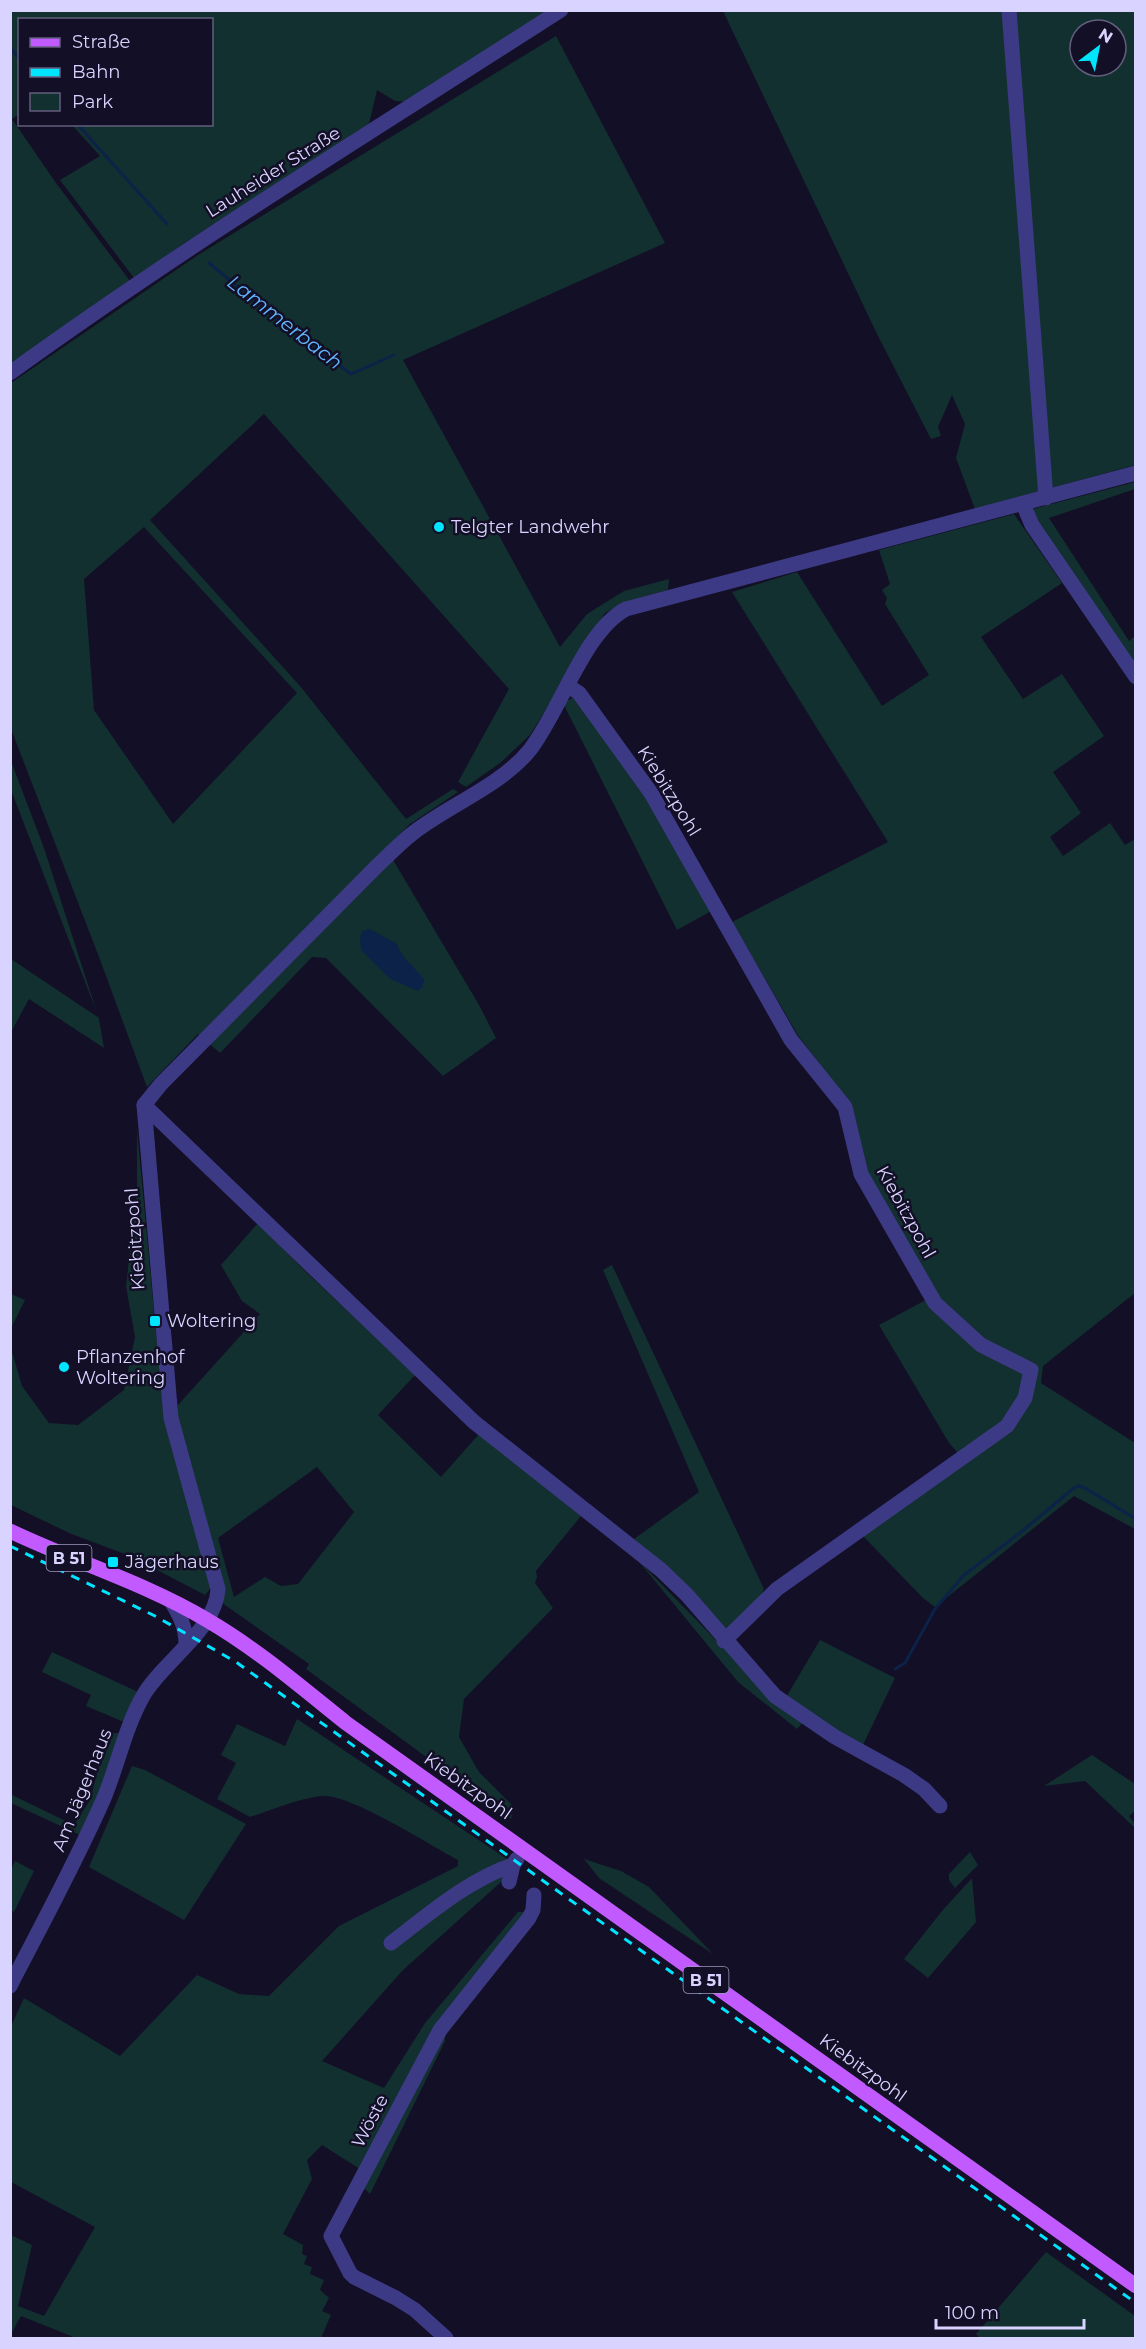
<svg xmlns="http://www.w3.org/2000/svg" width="1146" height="2349" font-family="Montserrat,sans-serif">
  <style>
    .green { fill: #12302f; fill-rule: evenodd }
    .water { fill: #0c2248 }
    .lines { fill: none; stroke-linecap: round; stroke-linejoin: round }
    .stream { stroke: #0c2248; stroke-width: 3 }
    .minor { stroke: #3d3a85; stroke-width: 15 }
    .major { stroke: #c25bff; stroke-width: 15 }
    .rail { stroke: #00e5ff; stroke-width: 3; stroke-dasharray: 9 8; stroke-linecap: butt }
    .poi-dot { fill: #00e5ff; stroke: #130f26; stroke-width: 2 }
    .labels { text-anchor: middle; stroke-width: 5; stroke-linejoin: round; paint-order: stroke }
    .shield { fill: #130f26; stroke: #9e99be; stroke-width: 1.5 }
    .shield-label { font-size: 16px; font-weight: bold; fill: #d9d4ff }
    .street-label { font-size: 18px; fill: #d9d4ff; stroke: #130f26 }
    .poi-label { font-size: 18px; fill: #d9d4ff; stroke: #130f26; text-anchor: start }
    .water-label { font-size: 20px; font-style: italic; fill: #62b6ff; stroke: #130f26 }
  </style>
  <rect width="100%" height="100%" fill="#130f26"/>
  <g class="green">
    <polygon points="10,11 553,11 410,102 395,101 377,90 369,124 186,242 134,278 60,180 100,156 72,125 212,124 212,20 20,20 19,114 12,119 56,183 130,281 11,366"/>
    <path d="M723 11H1135V465L975 509 956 458 965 424 952 395 938 427 941 436 931 439 878 336ZM1080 30H1116V66H1080Z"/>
    <path d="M556 36 665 243 403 360 560 647 587 614 624 591 669 579 668 590 625 602 605 613 560 683 553 698 530 735 500 763 466 787 458 782 509 689 264 414 150 520 300 686 406 819 453 789 458 792 410 824 386 848 479 1005 496 1038 443 1076 326 958 312 957 220 1053 198 1034 147 1087 99 957 11 729V383L198 255ZM144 527 297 693 173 824 94 710 84 579Z"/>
    <polygon points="1135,482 1135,489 1049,518 1129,641 1135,636 1135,663 1029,510"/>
    <polygon points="1014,514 1062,583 981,637 1023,699 1062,674 1104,736 1053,772 1081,813 1050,837 1063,856 1110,823 1125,845 1135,839 1135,1293 1043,1366 1041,1383 1135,1443 1135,1529 1074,1496 935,1607 923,1598 862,1535 966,1462 949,1443 879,1325 937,1294 868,1175 852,1106 799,1037 732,922 888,842 732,592 797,572 882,706 929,675 885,604 887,598 882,590 890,584 879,550"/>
    <polygon points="574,697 649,801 713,910 677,930 563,703"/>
    <polygon points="11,761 44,848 99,1019 104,1048 29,999 11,1032 11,959 99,1018 11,790"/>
    <polygon points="137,1130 164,1418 211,1588 205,1595 130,1556 69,1533 11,1505 10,1345 22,1386 49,1423 78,1425 124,1390 135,1337 126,1286 137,1189"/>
    <path d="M258 1223 302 1268 415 1375 378 1415 441 1477 479 1434 581 1516 536 1571 537 1577 535 1583 553 1608 464 1699 459 1737 479 1772 514 1807 511 1819 306 1669 309 1664 222 1603 177 1418 178 1405 260 1314 242 1301 221 1265ZM317 1467 354 1512 298 1584 281 1586 265 1577 234 1597 218 1538Z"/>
    <polygon points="612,1265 764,1589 758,1602 730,1630 720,1630 634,1539 699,1492 603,1270"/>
    <polygon points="11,1294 25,1300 11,1328"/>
    <polygon points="636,1558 748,1673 804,1721 797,1729 738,1682"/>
    <polygon points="820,1640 895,1678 861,1749 785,1699"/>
    <polygon points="52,1652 138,1692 124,1722 86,1706 91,1695 42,1672"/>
    <path d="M297 1719 510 1861 502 1881 403 1970 322 2061 384 2088 425 2023 518 1912H527L438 2028 360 2169 322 2145 307 2160 312 2179 283 2234 303 2245 302 2254 307 2256 304 2264 312 2267 310 2274 324 2280 320 2290 329 2298 322 2311 331 2315 321 2338H76L21 2316 11 2334V2235L32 2245 18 2306 44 2316 95 2227 11 2182V2026L24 1998 120 2056 197 1975 239 1994 269 1996 339 1926 458 1866V1860C430 1845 353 1796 325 1796 305 1796 269 1811 250 1817L217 1799 236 1763 221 1755 237 1724 285 1746Z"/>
    <polygon points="112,1733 120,1733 99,1795 80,1835 11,1803 10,1794 74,1825 90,1800 103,1751"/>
    <polygon points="1092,1755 1135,1784 1135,1811 1129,1816 1135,1824 1135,1828 1085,1781 1044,1786"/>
    <polygon points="132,1766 145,1770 246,1824 184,1920 89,1867"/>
    <polygon points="970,1852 978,1865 955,1888 949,1880 949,1874"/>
    <polygon points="584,1859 621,1871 649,1887 713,1954 599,1878"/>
    <polygon points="15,1861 34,1871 14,1912 11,1910 11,1869"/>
    <polygon points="972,1878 976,1922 928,1978 904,1959 942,1911"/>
    <polygon points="444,2032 445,2041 370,2194 362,2186"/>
    <polygon points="1046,2252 1135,2316 1135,2338 980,2338 976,2334"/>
  </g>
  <path class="water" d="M370 929 397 944C402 959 414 966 424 979L423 986 418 991 390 979 361 950 360 937 362 931Z"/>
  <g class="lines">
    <g class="stream">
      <polyline points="10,48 20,59"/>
      <polyline points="77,124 167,224"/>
      <polyline points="209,263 294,333 351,374 394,355"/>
      <polyline points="895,1669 905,1663 935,1609 964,1575 1021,1532 1074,1488 1079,1486 1085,1488 1136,1519"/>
    </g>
    <g class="minor">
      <polyline points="1009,10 1046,498"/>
      <path d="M10 373C188 244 376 129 561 10"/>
      <polyline points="1023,504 1032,525 1136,677"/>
      <polyline points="568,686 579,693 651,793 791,1040 845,1107 861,1174 935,1303 981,1345 1031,1370 1025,1398 1007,1426 777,1589 724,1641"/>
      <polyline points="144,1105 474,1422 661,1570 687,1595 775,1696 835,1737 904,1775 924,1789 940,1806"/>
      <path d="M171 1601C180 1616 186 1627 186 1645"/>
      <polyline points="509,1882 513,1865 517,1859"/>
      <path d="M391 1943C429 1914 468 1880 513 1865"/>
      <path d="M10 1986C42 1924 76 1862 104 1798 118 1764 125 1728 143 1696 162 1662 216 1630 218 1589L171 1418 144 1105 161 1084 376 867C388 856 400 843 413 833 449 805 500 786 529 751 560 712 584 631 626 609L1136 473"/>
      <polyline points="446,2338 415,2310 396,2298 354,2277 350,2273 331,2236 440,2030 529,1918 533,1910 534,1895"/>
    </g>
    <path class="major" d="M10 1531C75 1562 145 1583 207 1620 257 1649 301 1687 346 1723L1136 2286"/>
    <polyline class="rail" points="10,1546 155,1616 236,1662 1136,2303"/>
  </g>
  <g class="poi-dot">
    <circle cx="439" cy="527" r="6"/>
    <rect x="149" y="1315" width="12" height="12" rx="3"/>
    <circle cx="64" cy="1367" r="6"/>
    <rect x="107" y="1556" width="12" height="12" rx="3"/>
  </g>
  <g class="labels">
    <g class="shield">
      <rect x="46.5" y="1545" width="45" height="26" rx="4.5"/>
      <rect x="683.5" y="1967" width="45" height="26" rx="4.5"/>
    </g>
    <g class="shield-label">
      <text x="69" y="1564">B 51</text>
      <text x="706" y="1986">B 51</text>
    </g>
    <g class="street-label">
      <text transform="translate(273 172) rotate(-32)" y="6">Lauheider Straße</text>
      <text transform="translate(669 791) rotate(58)" y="6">Kiebitzpohl</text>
      <text transform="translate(906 1212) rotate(61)" y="6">Kiebitzpohl</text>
      <text transform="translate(135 1239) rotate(-94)" y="6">Kiebitzpohl</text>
      <text transform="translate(468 1786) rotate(35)" y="6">Kiebitzpohl</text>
      <text transform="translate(82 1790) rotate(-68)" y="6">Am Jägerhaus</text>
      <text transform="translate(863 2068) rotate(36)" y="6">Kiebitzpohl</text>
      <text transform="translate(370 2121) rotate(-62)" y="6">Wöste</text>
    </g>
    <g class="poi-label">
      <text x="451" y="533">Telgter Landwehr</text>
      <text x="167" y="1327">Woltering</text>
      <text x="76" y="1363">Pflanzenhof<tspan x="76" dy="21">Woltering</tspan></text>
      <text x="125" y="1568">Jägerhaus</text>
    </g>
    <g class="water-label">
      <text transform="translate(285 322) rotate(38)" y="7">Lammerbach</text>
    </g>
  </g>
  <rect width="1146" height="2349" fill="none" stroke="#d9d4ff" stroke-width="24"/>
  <rect x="18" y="18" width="195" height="108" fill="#130f26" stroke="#625e7d" stroke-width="1.5"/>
  <rect x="30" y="38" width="30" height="9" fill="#c25bff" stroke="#625e7d" stroke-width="1.5"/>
  <text x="72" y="48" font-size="18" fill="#d9d4ff">Straße</text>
  <rect x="30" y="68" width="30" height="9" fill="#00e5ff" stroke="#625e7d" stroke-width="1.5"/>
  <text x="72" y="78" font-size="18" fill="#d9d4ff">Bahn</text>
  <rect x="30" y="93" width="30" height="18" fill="#12302f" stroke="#625e7d" stroke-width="1.5"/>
  <text x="72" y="108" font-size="18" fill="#d9d4ff">Park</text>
  <g transform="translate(1098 48) rotate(32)"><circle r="28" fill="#130f26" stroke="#625e7d" stroke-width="1.5"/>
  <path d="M0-4.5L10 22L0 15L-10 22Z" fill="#00e5ff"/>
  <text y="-9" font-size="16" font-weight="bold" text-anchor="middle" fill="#d9d4ff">N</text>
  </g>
  <path d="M936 2319v9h148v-9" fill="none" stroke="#d9d4ff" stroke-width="3"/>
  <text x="945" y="2319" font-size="18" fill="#d9d4ff" stroke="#130f26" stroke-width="4.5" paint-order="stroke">100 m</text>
</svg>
